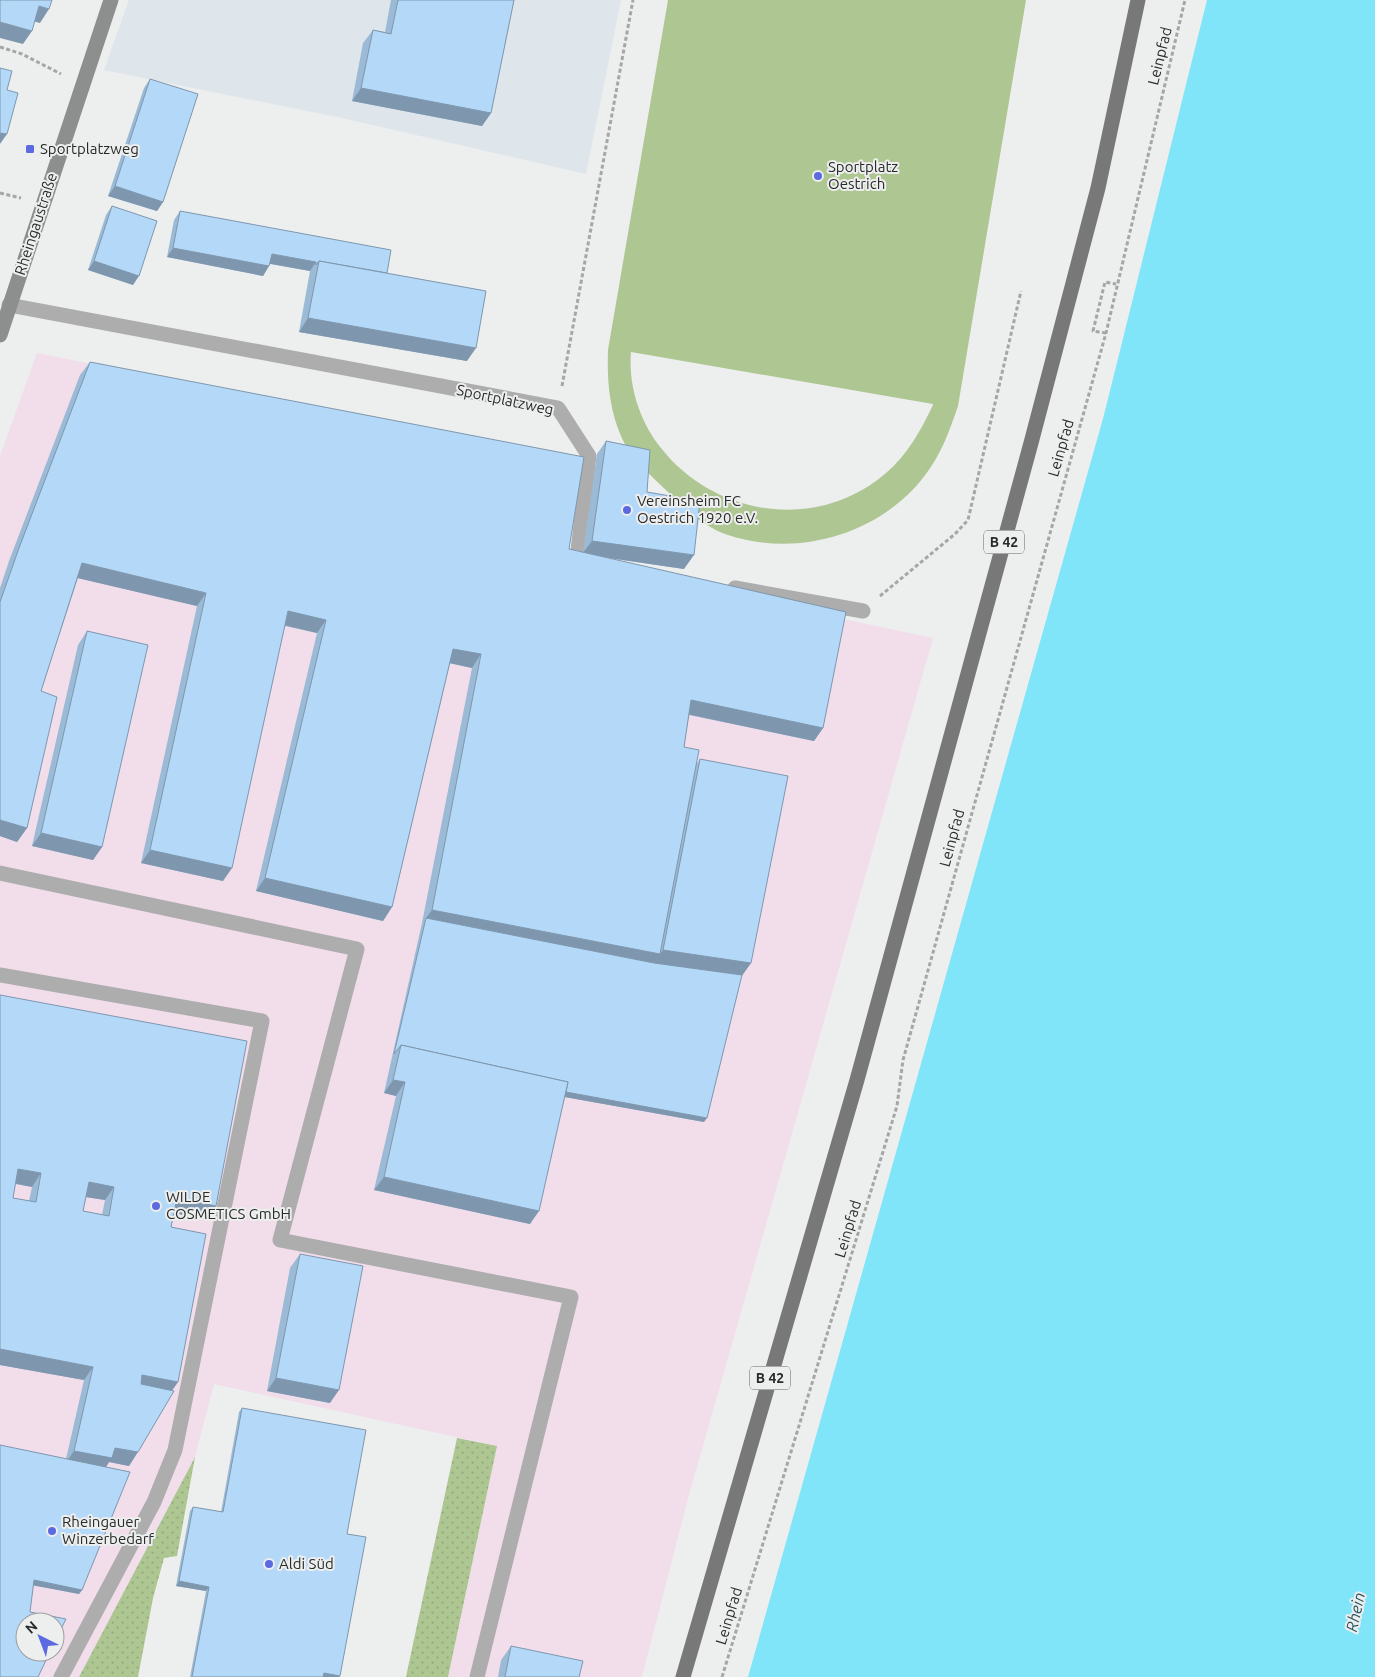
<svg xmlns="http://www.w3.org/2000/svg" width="1375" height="1677" font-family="Ubuntu,sans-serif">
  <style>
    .built { fill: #dee5eb }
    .industrial { fill: #f2ddeb; fill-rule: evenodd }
    .grass { fill: url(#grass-dots) }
    .garden { fill: #adc692; fill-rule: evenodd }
    .water { fill: #80e5f9 }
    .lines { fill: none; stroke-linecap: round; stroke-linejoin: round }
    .path { stroke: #a5a6a6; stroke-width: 3; stroke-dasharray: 4 2.5; stroke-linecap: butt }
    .service { stroke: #adadad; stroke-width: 15 }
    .minor { stroke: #adadad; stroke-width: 15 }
    .secondary { stroke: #8d8e8e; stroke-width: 15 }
    .primary { stroke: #777877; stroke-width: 15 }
    .wall { fill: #9bbad5; fill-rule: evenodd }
    .shaded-wall { fill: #7e97ae }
    .building { fill: #b4d8f8; stroke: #7e97ae; fill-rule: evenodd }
    .poi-dot { fill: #5b6ae1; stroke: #edeeee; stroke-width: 2 }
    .labels { text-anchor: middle; stroke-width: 4; stroke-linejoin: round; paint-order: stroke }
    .shield { fill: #edeeee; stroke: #646565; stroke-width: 1 }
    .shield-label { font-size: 14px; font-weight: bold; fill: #292a2a }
    .street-label { font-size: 15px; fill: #292a2a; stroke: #edeeee }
    .poi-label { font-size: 15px; fill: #292a2a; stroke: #edeeee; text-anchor: start }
    .water-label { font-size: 16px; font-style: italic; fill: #26535c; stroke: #edeeee }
  </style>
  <defs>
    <pattern id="grass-dots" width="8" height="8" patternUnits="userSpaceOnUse" patternTransform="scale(1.25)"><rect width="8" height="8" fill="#adc692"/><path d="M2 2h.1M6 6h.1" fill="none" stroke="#95aa7e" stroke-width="1.8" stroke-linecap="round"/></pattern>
  </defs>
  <rect width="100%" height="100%" fill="#edeeee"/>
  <polygon class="built" points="129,0 621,0 586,174 342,118 104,70"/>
  <path class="industrial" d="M37 353 579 462 567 561 933 638 687 1502 642 1677H448L497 1446 214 1384 195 1457 79 1677H0V456ZM25 1622H55V1652H25Z"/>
  <g class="grass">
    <polygon points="457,1438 497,1446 448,1677 406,1677"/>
    <polygon points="195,1457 177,1556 164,1558 153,1598 138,1677 79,1677"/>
  </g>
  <path class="garden" d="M668 0H1026L958 406C951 426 945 444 934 462 893 530 803 560 728 535 706 528 683 508 667 491 652 477 628 454 621 436 609 408 607 380 608 350ZM631 352 933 404V405C921 430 908 454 886 473 818 532 715 517 661 448 640 422 628 386 631 352Z"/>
  <polygon class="water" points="1207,0 1375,0 1375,1677 748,1677 1104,415"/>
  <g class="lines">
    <g class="path">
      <polyline points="0,47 22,54 61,74"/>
      <polyline points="0,193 21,198"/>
      <polyline points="1106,333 1093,331 1105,282 1116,284"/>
      <polyline points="562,386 633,0"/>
      <polyline points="880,596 955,534 968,520 1021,291"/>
      <polyline points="722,1677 897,1106 903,1060 1106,333 1185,0"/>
    </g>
    <g class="service">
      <polyline points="0,873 357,949 280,1240 571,1297 477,1677"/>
      <polyline points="0,975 262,1021 175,1450 154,1502 61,1677"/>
    </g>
    <g class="minor">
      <polyline points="9,305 558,408 589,456 577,559 589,561"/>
      <polyline points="735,588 863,611"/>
    </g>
    <polyline class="secondary" points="0,335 111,0"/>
    <polyline class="primary" points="683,1677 857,1080 1031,443 1098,188 1138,0"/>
  </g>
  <g class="wall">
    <polygon points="391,0 514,0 491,113 482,126 352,101 363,43 373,30 385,32"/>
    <polygon points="150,79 163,202 157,211 108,196 144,88"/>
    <polygon points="112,206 133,285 88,270 106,215"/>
    <polygon points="180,211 387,273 467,361 299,332 310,271 270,264 263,276 167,257 174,220"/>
    <polygon points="90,362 569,549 583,552 597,454 606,441 647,492 684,569 608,558 823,728 814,741 689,715 684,747 696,765 700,759 751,963 742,975 704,1122 565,1097 530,1224 374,1190 396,1096 384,1093 422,923 472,668 450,663 392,907 383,921 256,891 317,633 285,626 223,881 141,863 197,606 78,578 41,691 27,828 17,842 0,836 0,588 9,561 80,375"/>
    <polygon points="87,631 102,847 93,860 32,846 78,645"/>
    <path d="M0 995 216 1206 206 1219 174 1213 171 1227 172 1390 129 1466 109 1462 106 1467 82 1590 79 1594 34 1585 0 1677 66 1459 84 1380 0 1365ZM15 1184 32 1187 29 1201 13 1198ZM86 1197 105 1200 102 1215 83 1211Z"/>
    <polygon points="300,1254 330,1403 267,1391 290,1268"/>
    <polygon points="242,1408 347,1534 339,1677 190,1677 206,1591 176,1586 190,1511 193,1507 221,1512 239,1412"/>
    <polygon points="511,1646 579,1677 498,1677 501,1660"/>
  </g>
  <g class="shaded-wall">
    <polygon points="39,6 49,9 40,23 29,20"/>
    <polygon points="0,22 32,31 23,44 0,38"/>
    <polygon points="361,88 491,113 482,126 352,101"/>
    <polygon points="0,133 7,134 0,144"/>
    <polygon points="115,186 163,202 157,211 108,196"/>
    <polygon points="173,248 269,266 263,276 167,257"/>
    <polygon points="272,254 316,262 310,271 266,263"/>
    <polygon points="94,261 139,276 133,285 88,270"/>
    <polygon points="308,318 476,348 467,361 299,332"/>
    <polygon points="592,541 694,555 684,569 582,554"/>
    <polygon points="82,563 206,593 197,606 73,577"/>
    <polygon points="288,611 326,620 317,633 279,624"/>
    <polygon points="453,649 481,654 472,668 444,662"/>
    <polygon points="691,700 823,728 814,741 682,713"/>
    <polygon points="0,820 27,828 17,842 0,836"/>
    <polygon points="41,833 102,847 93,860 32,846"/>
    <polygon points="150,850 232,868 223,881 141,863"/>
    <polygon points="265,878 392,907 383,921 256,891"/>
    <polygon points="432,910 660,954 663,950 751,963 739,980 426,918"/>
    <polygon points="397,1060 707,1118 704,1122 559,1096"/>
    <polygon points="393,1080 405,1082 396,1096 384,1093"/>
    <polygon points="18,1169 41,1173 32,1187 8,1182"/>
    <polygon points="384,1177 539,1211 530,1224 374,1190"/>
    <polygon points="89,1182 114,1187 105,1200 79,1196"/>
    <polygon points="177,1198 216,1206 206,1219 167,1212"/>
    <polygon points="0,1349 93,1367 84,1380 0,1365"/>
    <polygon points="142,1375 178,1382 169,1395 133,1389"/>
    <polygon points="276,1378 339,1390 330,1403 267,1391"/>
    <polygon points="115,1448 138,1452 129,1466 109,1462 103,1472 65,1464 74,1451"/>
    <polygon points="34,1580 82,1590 79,1594 31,1585"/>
    <polygon points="179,1581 209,1587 206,1591 176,1586"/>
    <polygon points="324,1673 340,1676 339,1677 321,1677"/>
  </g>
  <g class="building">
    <polygon points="0,0 52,0 49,9 39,6 32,31 0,22"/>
    <polygon points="398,0 514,0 491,113 361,88 373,30 391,34"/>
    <polygon points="0,68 12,71 7,90 18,93 7,134 0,133"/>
    <polygon points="150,79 198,94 163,202 115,186"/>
    <polygon points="112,206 157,221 139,276 94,261"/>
    <polygon points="180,211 391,250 387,273 319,261 316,265 316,262 272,254 269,266 173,248"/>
    <polygon points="319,261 486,291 476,348 308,318"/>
    <polygon points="90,362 584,457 569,549 846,612 823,728 691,700 684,747 699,750 660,954 432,910 481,654 453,649 392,907 265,878 326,620 288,611 232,868 150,850 206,593 82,563 41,691 57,697 27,828 0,820 0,602 19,548"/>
    <polygon points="606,441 650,450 647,492 700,501 694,555 592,541"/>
    <polygon points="87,631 148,645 102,847 41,833"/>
    <polygon points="700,759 788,776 751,963 663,950"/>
    <polygon points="426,918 654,963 742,975 707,1118 566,1092 568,1082 401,1045 394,1054"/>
    <path d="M0 995 247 1041 216 1206 177 1198 171 1227 206 1234 178 1382 142 1375 141 1384 174 1391 138 1452 115 1448 112 1458 74 1451 93 1367 0 1349ZM18 1169 41 1173 36 1202 13 1198ZM89 1182 114 1187 109 1216 83 1211Z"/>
    <polygon points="401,1045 568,1082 539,1211 384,1177 405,1082 393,1080"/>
    <polygon points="300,1254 363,1266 339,1390 276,1378"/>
    <polygon points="242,1408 366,1430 347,1534 366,1537 340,1676 324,1673 323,1677 192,1677 209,1587 179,1581 193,1507 223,1512"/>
    <polygon points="0,1445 130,1472 82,1590 34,1580 30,1612 66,1619 55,1641 55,1622 25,1622 25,1652 50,1652 38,1677 0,1677"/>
    <polygon points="511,1646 583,1661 579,1677 505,1677"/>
  </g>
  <g class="poi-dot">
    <rect x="25" y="144" width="10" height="10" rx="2.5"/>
    <circle cx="818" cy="176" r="5"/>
    <circle cx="627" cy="510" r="5"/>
    <circle cx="156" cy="1206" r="5"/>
    <circle cx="52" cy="1531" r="5"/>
    <circle cx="269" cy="1564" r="5"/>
  </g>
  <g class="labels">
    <g class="shield">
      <rect x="984" y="530.5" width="40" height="23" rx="4"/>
      <rect x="750" y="1366.5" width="40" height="23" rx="4"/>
    </g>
    <g class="shield-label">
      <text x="1004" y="547">B 42</text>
      <text x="770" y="1383">B 42</text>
    </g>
    <g class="street-label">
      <text transform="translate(1160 56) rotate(-76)" y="5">Leinpfad</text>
      <text transform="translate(36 224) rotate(-72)" y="5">Rheingaustraße</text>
      <text transform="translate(505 400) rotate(12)" y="5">Sportplatzweg</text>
      <text transform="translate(1061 448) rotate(-74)" y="5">Leinpfad</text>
      <text transform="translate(952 838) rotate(-75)" y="5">Leinpfad</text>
      <text transform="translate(848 1229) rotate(-73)" y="5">Leinpfad</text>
      <text transform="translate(729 1616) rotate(-73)" y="5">Leinpfad</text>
    </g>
    <g class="poi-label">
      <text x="40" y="154">Sportplatzweg</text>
      <text x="828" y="172">Sportplatz<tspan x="828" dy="17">Oestrich</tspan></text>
      <text x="637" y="506">Vereinsheim FC<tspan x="637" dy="17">Oestrich 1920 e.V.</tspan></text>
      <text x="166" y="1202">WILDE<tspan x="166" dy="17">COSMETICS GmbH</tspan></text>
      <text x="62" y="1527">Rheingauer<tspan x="62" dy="17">Winzerbedarf</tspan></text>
      <text x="279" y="1569">Aldi Süd</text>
    </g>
    <g class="water-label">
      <text transform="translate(1355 1612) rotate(-78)" y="6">Rhein</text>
    </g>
  </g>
  <g transform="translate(40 1637) rotate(318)"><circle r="24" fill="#edeeee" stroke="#9fa0a0"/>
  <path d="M0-4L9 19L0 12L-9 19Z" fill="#5b6ae1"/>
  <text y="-8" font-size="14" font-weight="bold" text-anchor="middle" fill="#292a2a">N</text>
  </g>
</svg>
